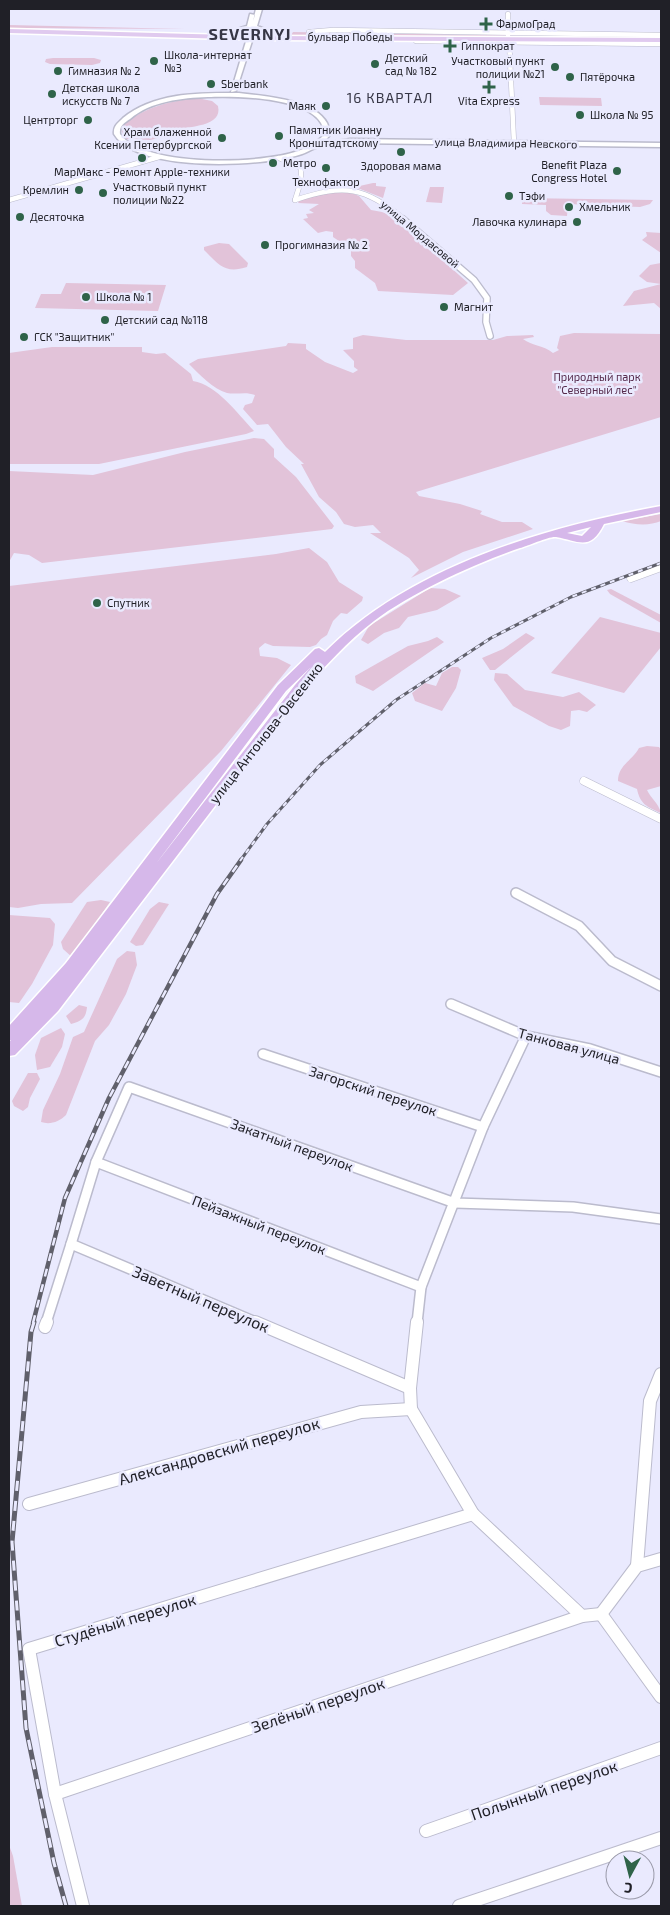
<svg xmlns="http://www.w3.org/2000/svg" width="670" height="1915" font-family="'Exo 2',sans-serif">
  <style>
    .green { fill: #e2c3d9 }
    .lines { fill: none; stroke-linecap: round; stroke-linejoin: round }
    .minor-far4-casing { stroke: #bbbbcd; stroke-width: 5.5 }
    .minor-far3-casing { stroke: #bbbbcd; stroke-width: 8 }
    .minor-far2-casing { stroke: #bbbbcd; stroke-width: 9 }
    .minor-far1-casing { stroke: #bbbbcd; stroke-width: 12 }
    .minor-casing { stroke: #bbbbcd; stroke-width: 14 }
    .tertiary-casing { stroke: #bbbbcd; stroke-width: 3 }
    .primary-casing { stroke: #fff; stroke-width: 3 }
    .trunk-casing { stroke: #fff; stroke-width: 3 }
    .minor-far4 { stroke: #fff; stroke-width: 4.5 }
    .minor-far3 { stroke: #fff; stroke-width: 5.5 }
    .minor-far2 { stroke: #fff; stroke-width: 8 }
    .minor-far1 { stroke: #fff; stroke-width: 9 }
    .minor { stroke: #fff; stroke-width: 12 }
    .tertiary { fill: #fff; fill-rule: evenodd }
    .primary { fill: #e0caef; fill-rule: evenodd }
    .trunk { fill: #d6b8ea; fill-rule: evenodd }
    .rail-far2-casing { stroke: #60606b; stroke-width: 3 }
    .rail-far1-casing { stroke: #60606b; stroke-width: 4.5 }
    .rail-casing { stroke: #60606b; stroke-width: 5 }
    .rail-far2 { stroke: #eaeafe; stroke-width: 2; stroke-dasharray: 5; stroke-linecap: butt }
    .rail-far1 { stroke: #eaeafe; stroke-width: 2.5; stroke-dasharray: 8; stroke-linecap: butt }
    .rail { stroke: #eaeafe; stroke-width: 3; stroke-dasharray: 10; stroke-linecap: butt }
    .poi-dot { fill: #2f6349; stroke: #eaeafe; stroke-width: 2 }
    .labels { text-anchor: middle; stroke-width: 5; stroke-linejoin: round; paint-order: stroke }
    .far-poi-label { font-size: 11px; fill: #202027; stroke: #eaeafe; text-anchor: start }
    .far-street-label { font-size: 11px; fill: #202027; stroke: #eaeafe }
    .far-park-label { font-size: 11px; fill: #552a4b; stroke: #eaeafe }
    .far-quarter-label { font-size: 14px; letter-spacing: 1px; fill: #363645; stroke: #eaeafe }
    .street-label { font-size: 14px; fill: #202027; stroke: #eaeafe }
    .far-district-label { font-size: 16px; font-weight: bold; letter-spacing: 1px; fill: #363645; stroke: #eaeafe }
    .near-street-label { font-size: 16px; fill: #202027; stroke: #eaeafe }
  </style>
  <rect width="100%" height="100%" fill="#eaeafe"/>
  <g class="green">
    <polygon points="9,25 185,29 9,28"/>
    <polygon points="221,30 279,31 286,33 282,37 216,36 213,33"/>
    <polygon points="293,32 661,38 661,40 359,35 290,37"/>
    <polygon points="53,58 94,58 101,60 100,63 92,65 50,64 45,62 46,59"/>
    <polygon points="539,97 601,98 602,106 540,105"/>
    <path d="M197 98 212 101 218 106C223 127 189 126 175 130 167 132 159 139 150 140 142 140 134 139 126 139 121 134 122 130 123 124 147 107 169 101 197 98Z"/>
    <polygon points="373,183 376,183 376,186 386,187 383,198 355,187"/>
    <polygon points="430,187 444,187 442,203 426,202"/>
    <polygon points="349,192 359,196 371,210 382,212 394,217 468,283 453,295 378,291 375,283 355,268 355,261 351,256 351,251 332,247 339,241 333,237 333,232 326,231 318,233 303,219 308,218 306,214 314,213 309,210 319,204 298,203 300,200 321,193"/>
    <polygon points="522,198 653,200 650,204 640,207 568,204 567,216 551,215 546,211 546,205 522,204"/>
    <polygon points="646,232 661,233 661,253 642,240 647,236"/>
    <path d="M219 243 229 244 248 263 247 267C225 274 219 265 204 250V247Z"/>
    <polygon points="661,263 661,284 647,282 639,276 650,265"/>
    <polygon points="66,283 166,285 158,311 35,308 41,294 61,294"/>
    <polygon points="661,284 661,309 654,303 623,306 634,291"/>
    <path d="M574 333 661 334V417L416 492 419 496 460 504 482 511 480 514 502 522H522L533 529 463 552 411 578 419 570 409 558 370 533H381L373 525 355 527 344 524 336 512 319 497 301 464H304L286 447 268 424 257 425 243 409 245 405 252 403 255 395C245 391 237 395 227 393 213 389 199 374 189 364L198 359 286 346 288 343 306 344V349L325 362 353 373 358 370 354 367V361L343 350 353 349V338L363 335 406 340H493L507 336 533 335 534 337 523 339C532 346 544 345 553 353L559 350 557 348 560 336Z"/>
    <path d="M52 347H142V352L156 354 165 353 191 374 193 381C217 385 237 413 254 431L246 434 99 464H9V353Z"/>
    <polygon points="254,438 264,439 274,449 274,457 296,477 334,526 332,529 42,563 29,555 14,553 9,562 9,471 93,475 185,452"/>
    <path d="M661 514V521C649 526 635 525 622 521Z"/>
    <polygon points="309,548 327,562 339,582 363,597 362,601 347,614 341,613 333,621 327,635 321,639 316,645 310,647 273,646 265,643 259,648 260,656 277,658 291,665 221,751 72,903 41,904 18,908 9,907 9,586 276,554"/>
    <polygon points="430,588 445,589 461,596 437,610 408,617 399,628 384,633 368,644 361,640 369,626"/>
    <polygon points="611,589 661,615 661,623 610,594 607,590"/>
    <polygon points="600,617 661,633 661,647 624,693 551,673"/>
    <polygon points="526,633 535,638 495,670 490,670 482,658 503,649"/>
    <polygon points="437,637 444,642 373,691 356,683 355,676 408,646 428,641"/>
    <polygon points="452,667 458,667 461,670 456,688 442,711 415,701 412,693 425,683 436,686 442,673"/>
    <polygon points="495,673 507,674 525,690 563,697 579,692 596,705 587,712 579,710 571,711 570,726 561,730 549,726 513,706 494,680"/>
    <path d="M647 746 659 747 661 750V786L647 790C651 799 658 802 661 813 647 807 640 804 637 789L618 781C618 765 632 761 639 748Z"/>
    <polygon points="101,900 110,902 72,957 63,949 61,942 87,902"/>
    <polygon points="159,902 169,904 143,945 136,946 130,942 150,909"/>
    <polygon points="9,915 50,918 55,924 53,945 32,984 19,1003 9,1002"/>
    <path d="M127 951 135 952 137 965 126 994 109 1025 95 1041 66 1115C59 1122 50 1125 41 1122L43 1110 60 1074 73 1037 84 1032 117 959Z"/>
    <path d="M79 1005 87 1007C86 1018 82 1021 71 1024L66 1016Z"/>
    <polygon points="61,1028 65,1034 62,1047 50,1067 37,1070 35,1055 41,1038"/>
    <polygon points="28,1073 37,1073 40,1079 30,1098 28,1107 23,1111 14,1106 12,1101"/>
    <polygon points="9,1845 13,1856 22,1906 9,1906"/>
  </g>
  <g class="lines">
    <g class="minor-far4-casing">
      <g id="minor-far4">
        <polyline points="508,14 508,36"/>
        <polyline points="309,32 333,30 661,35"/>
        <polyline points="509,39 514,143"/>
        <polyline points="416,41 661,44"/>
        <polyline points="279,158 301,168 301,181 295,200"/>
        <polyline points="9,200 159,157"/>
        <path d="M295 200C344 184 365 186 405 220"/>
      </g>
    </g>
    <g class="minor-far3-casing">
      <polyline id="minor-far3" points="403,219 474,280 487,298 486,322 490,336"/>
    </g>
    <g class="minor-far2-casing">
      <g id="minor-far2">
        <polyline points="631,578 661,567"/>
        <polyline points="584,781 661,819"/>
      </g>
    </g>
    <g class="minor-far1-casing">
      <g id="minor-far1">
        <polyline points="516,893 579,926 612,961 661,986"/>
        <polyline points="451,1004 526,1036 590,1049 661,1072"/>
        <polyline points="263,1054 483,1127"/>
        <polyline points="96,1162 421,1287"/>
        <polyline points="71,1244 96,1162 129,1087 455,1203 573,1207 661,1219"/>
        <polyline points="46,1323 71,1244 258,1323"/>
        <polyline points="417,1323 421,1287 483,1127 526,1036"/>
      </g>
    </g>
    <g class="minor-casing">
      <g id="minor">
        <polyline points="255,1322 410,1388"/>
        <polyline points="417,1322 410,1388 411,1409 473,1514 582,1616 601,1614"/>
        <polyline points="45,1327 47,1322"/>
        <polyline points="29,1504 361,1412 411,1409"/>
        <polyline points="637,1566 650,1401 661,1374"/>
        <polyline points="601,1614 661,1697"/>
        <polyline points="601,1614 637,1566 661,1559"/>
        <polyline points="55,1794 582,1616"/>
        <polyline points="426,1831 661,1748"/>
        <polyline points="83,1906 55,1794 29,1649 473,1514"/>
        <polyline points="459,1906 661,1838"/>
      </g>
    </g>
    <g class="tertiary-casing">
      <g id="tertiary">
        <polygon points="256,9 262,9 257,26 265,29 265,31 252,27 237,31 237,29 247,26 250,14 255,15 253,21"/>
        <polygon points="250,36 253,38 236,91 231,92 247,38"/>
        <path d="M239 93C263 96 314 99 327 123 329 127 329 131 330 135L323 143 350 139 661 143V147L350 143C340 144 329 144 319 147 313 148 308 152 302 154 294 157 284 158 275 160 239 166 135 170 114 134 113 126 118 123 123 118 155 92 200 93 239 93ZM208 97C236 96 305 97 321 123 323 126 323 131 324 135 316 143 309 147 298 151 263 164 144 168 120 134 119 126 124 123 130 119 151 101 182 98 208 97Z"/>
      </g>
    </g>
    <g class="primary-casing">
      <polygon id="primary" points="9,29 267,36 661,38 661,42 267,40 9,33"/>
    </g>
    <g class="trunk-casing">
      <path id="trunk" d="M661 506V512L604 524C590 552 579 541 556 537 549 536 528 546 520 548 474 564 413 592 374 621 348 641 325 666 303 691L58 1011 15 1055 9 1056V1042L11 1040H9V1026L66 963 278 685 315 649 319 648 325 652C411 566 545 527 661 506ZM591 527 582 536 567 533ZM311 667 295 685 155 865 286 691Z"/>
    </g>
    <use href="#minor-far4" class="minor-far4"/>
    <use href="#minor-far3" class="minor-far3"/>
    <use href="#minor-far2" class="minor-far2"/>
    <use href="#minor-far1" class="minor-far1"/>
    <use href="#minor" class="minor"/>
    <use href="#tertiary" class="tertiary"/>
    <use href="#primary" class="primary"/>
    <use href="#trunk" class="trunk"/>
    <g class="rail-far2-casing">
      <polyline id="rail-far2" points="240,861 267,824 320,765 396,700 491,638 571,597 661,563"/>
    </g>
    <g class="rail-far1-casing">
      <polyline id="rail-far1" points="33,1323 65,1198 109,1098 217,894 241,860"/>
    </g>
    <g class="rail-casing">
      <polyline id="rail" points="34,1322 31,1332 12,1542 26,1728 54,1863 66,1906"/>
    </g>
    <use href="#rail-far2" class="rail-far2"/>
    <use href="#rail-far1" class="rail-far1"/>
    <use href="#rail" class="rail"/>
  </g>
  <g class="poi-dot">
    <path d="M483.5 16.5h5v5h5v5h-5v5h-5v-5h-5v-5h5z"/>
    <path d="M447.5 38.5h5v5h5v5h-5v5h-5v-5h-5v-5h5z"/>
    <circle cx="154" cy="61" r="5"/>
    <circle cx="375" cy="64" r="5"/>
    <circle cx="555" cy="67" r="5"/>
    <circle cx="58" cy="71" r="5"/>
    <circle cx="570" cy="77" r="5"/>
    <circle cx="211" cy="84" r="5"/>
    <path d="M486.5 79.5h5v5h5v5h-5v5h-5v-5h-5v-5h5z"/>
    <circle cx="52" cy="94" r="5"/>
    <circle cx="326" cy="106" r="5"/>
    <circle cx="580" cy="115" r="5"/>
    <circle cx="88" cy="120" r="5"/>
    <circle cx="279" cy="136" r="5"/>
    <circle cx="222" cy="138" r="5"/>
    <circle cx="401" cy="152" r="5"/>
    <circle cx="142" cy="158" r="5"/>
    <circle cx="273" cy="163" r="5"/>
    <circle cx="326" cy="168" r="5"/>
    <circle cx="617" cy="171" r="5"/>
    <circle cx="79" cy="190" r="5"/>
    <circle cx="103" cy="193" r="5"/>
    <circle cx="509" cy="196" r="5"/>
    <circle cx="569" cy="207" r="5"/>
    <circle cx="20" cy="217" r="5"/>
    <circle cx="577" cy="222" r="5"/>
    <circle cx="265" cy="245" r="5"/>
    <circle cx="86" cy="297" r="5"/>
    <circle cx="444" cy="307" r="5"/>
    <circle cx="105" cy="320" r="5"/>
    <circle cx="24" cy="337" r="5"/>
    <circle cx="97" cy="603" r="5"/>
  </g>
  <g class="labels">
    <g class="far-poi-label">
      <text x="496" y="28">ФармоГрад</text>
      <text x="461" y="50">Гиппократ</text>
      <text x="164" y="59">Школа-интернат<tspan x="164" dy="13">№3</tspan></text>
      <text x="385" y="62">Детский<tspan x="385" dy="13">сад № 182</tspan></text>
      <text x="545" y="65" text-anchor="end">Участковый пункт<tspan x="545" dy="13">полиции №21</tspan></text>
      <text x="68" y="75">Гимназия № 2</text>
      <text x="580" y="81">Пятёрочка</text>
      <text x="221" y="88">Sberbank</text>
      <text x="62" y="92">Детская школа<tspan x="62" dy="13">искусств № 7</tspan></text>
      <text x="489" y="105" text-anchor="middle">Vita Express</text>
      <text x="316" y="110" text-anchor="end">Маяк</text>
      <text x="590" y="119">Школа № 95</text>
      <text x="78" y="124" text-anchor="end">Центрторг</text>
      <text x="289" y="134">Памятник Иоанну<tspan x="289" dy="13">Кронштадтскому</tspan></text>
      <text x="212" y="136" text-anchor="end">Храм блаженной<tspan x="212" dy="13">Ксении Петербургской</tspan></text>
      <text x="283" y="167">Метро</text>
      <text x="607" y="169" text-anchor="end">Benefit Plaza<tspan x="607" dy="13">Congress Hotel</tspan></text>
      <text x="401" y="170" text-anchor="middle">Здоровая мама</text>
      <text x="142" y="176" text-anchor="middle">МарМакс - Ремонт Apple-техники</text>
      <text x="326" y="186" text-anchor="middle">Технофактор</text>
      <text x="113" y="191">Участковый пункт<tspan x="113" dy="13">полиции №22</tspan></text>
      <text x="69" y="194" text-anchor="end">Кремлин</text>
      <text x="519" y="200">Тэфи</text>
      <text x="579" y="211">Хмельник</text>
      <text x="30" y="221">Десяточка</text>
      <text x="567" y="226" text-anchor="end">Лавочка кулинара</text>
      <text x="275" y="249">Прогимназия № 2</text>
      <text x="96" y="301">Школа № 1</text>
      <text x="454" y="311">Магнит</text>
      <text x="115" y="324">Детский сад №118</text>
      <text x="34" y="341">ГСК "Защитник"</text>
      <text x="107" y="607">Спутник</text>
    </g>
    <g class="far-street-label">
      <text x="350" y="41">бульвар Победы</text>
      <text transform="translate(506 143) rotate(1)" y="4">улица Владимира Невского</text>
      <text transform="translate(420 234) rotate(40)" y="4">улица Мордасовой</text>
    </g>
    <g class="far-park-label">
      <text x="597" y="381">Природный парк<tspan x="597" dy="13">"Северный лес"</tspan></text>
    </g>
    <g class="far-quarter-label">
      <text x="390" y="103">16 КВАРТАЛ</text>
    </g>
    <g class="street-label">
      <text transform="translate(266 733) rotate(-52)" y="5">улица Антонова-Овсеенко</text>
      <text transform="translate(569 1046) rotate(15)" y="5">Танковая улица</text>
      <text transform="translate(373 1091) rotate(18)" y="5">Загорский переулок</text>
      <text transform="translate(292 1145) rotate(20)" y="5">Закатный переулок</text>
      <text transform="translate(259 1225) rotate(21)" y="5">Пейзажный переулок</text>
    </g>
    <g class="far-district-label">
      <text x="250" y="40">SEVERNYJ</text>
    </g>
    <g class="near-street-label">
      <text transform="translate(201 1299) rotate(23)" y="6">Заветный переулок</text>
      <text transform="translate(219 1451) rotate(-16)" y="6">Александровский переулок</text>
      <text transform="translate(125 1620) rotate(-17)" y="6">Студёный переулок</text>
      <text transform="translate(318 1705) rotate(-19)" y="6">Зелёный переулок</text>
      <text transform="translate(544 1790) rotate(-19)" y="6">Полынный переулок</text>
    </g>
  </g>
  <rect width="670" height="1915" fill="none" stroke="#202027" stroke-width="20"/>
  <g transform="translate(630 1875) rotate(187)"><circle r="24" fill="#eaeafe" stroke="#9999a8"/>
  <path d="M0-4L9 19L0 12L-9 19Z" fill="#2f6349"/>
  <text y="-8" font-size="14" font-weight="bold" text-anchor="middle" fill="#202027">С</text>
  </g>
</svg>
